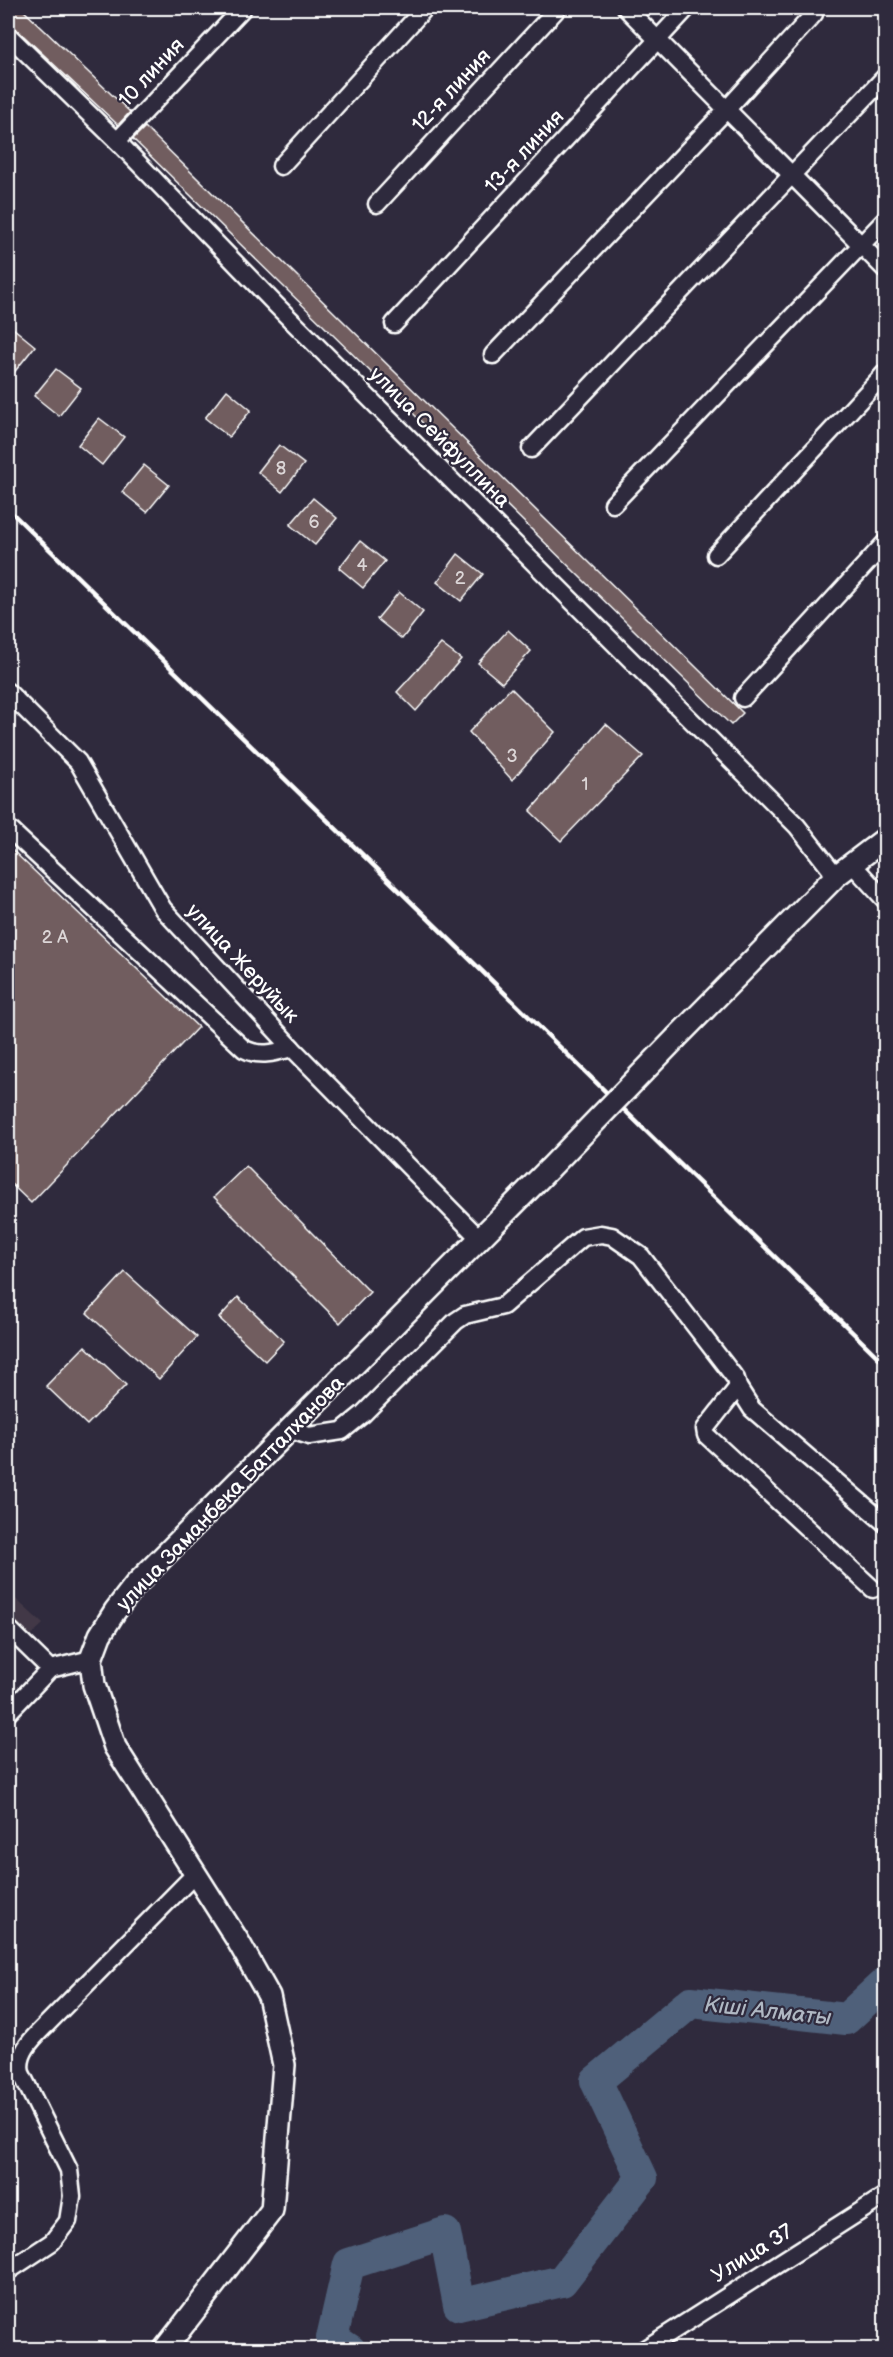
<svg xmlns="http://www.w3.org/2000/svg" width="893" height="2357" font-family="'Balsamiq Sans',sans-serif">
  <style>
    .built { fill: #433947 }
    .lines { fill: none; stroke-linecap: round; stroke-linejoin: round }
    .river { stroke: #4f617a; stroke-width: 32 }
    .building { fill: #715d5e; stroke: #fff; stroke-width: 1.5 }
    .minor-casing { stroke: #fff; stroke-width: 21 }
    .major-casing { stroke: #fff; stroke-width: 26 }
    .minor { stroke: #2f2a3d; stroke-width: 16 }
    .major { stroke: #2f2a3d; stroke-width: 21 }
    .rail { stroke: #fff; stroke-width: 4.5 }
    .major-bridge-casing { stroke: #fff; stroke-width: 26; stroke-linecap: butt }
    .major-bridge { stroke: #2f2a3d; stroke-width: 21 }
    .labels { text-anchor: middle; stroke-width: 4.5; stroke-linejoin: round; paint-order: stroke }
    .number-label { font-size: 18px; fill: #dcd6d7 }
    .street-label { font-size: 21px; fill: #fff; stroke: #2f2a3d }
    .water-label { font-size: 22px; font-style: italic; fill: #b0b8c3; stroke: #2f2a3d }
  </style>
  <rect width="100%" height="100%" fill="#2f2a3d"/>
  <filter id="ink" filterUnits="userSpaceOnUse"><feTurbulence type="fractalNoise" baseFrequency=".0167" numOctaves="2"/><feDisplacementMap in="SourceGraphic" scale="12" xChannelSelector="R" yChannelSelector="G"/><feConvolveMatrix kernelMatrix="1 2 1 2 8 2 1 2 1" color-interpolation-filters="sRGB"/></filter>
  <g filter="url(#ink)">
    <polygon class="built" points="8,1592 43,1624 8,1656"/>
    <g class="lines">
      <polyline class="river" points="350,2350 332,2338 349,2264 445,2233 459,2305 562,2281 642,2178 596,2081 691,2002 846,2019 886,1982"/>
    </g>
    <g class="building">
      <polygon points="8,8 21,8 130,112 118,125 8,21"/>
      <polygon points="145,127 743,713 731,725 133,139"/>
      <polygon points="8,324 35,346 8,380"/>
      <polygon points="56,369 81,388 59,416 34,396"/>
      <polygon points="227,390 251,410 229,437 205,418"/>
      <polygon points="99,418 124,437 102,465 78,445"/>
      <polygon points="279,445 304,464 282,492 258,472"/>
      <polygon points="144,465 169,485 147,512 122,492"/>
      <polygon points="313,498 337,518 315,545 290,525"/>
      <polygon points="360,541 385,561 363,588 339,568"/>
      <polygon points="458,554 483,574 461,601 437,582"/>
      <polygon points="399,592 423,612 402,639 377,619"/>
      <polygon points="508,630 531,651 502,683 478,663"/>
      <polygon points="441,644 461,659 416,711 397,692"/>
      <polygon points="511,688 555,732 512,780 469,732"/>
      <polygon points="606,724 643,756 561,841 530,811"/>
      <polygon points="8,846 198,1027 31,1203 8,1181"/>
      <polygon points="246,1166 370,1292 340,1323 214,1197"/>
      <polygon points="125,1272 197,1337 159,1379 87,1313"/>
      <polygon points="238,1297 284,1341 265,1361 219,1318"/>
      <polygon points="85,1346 126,1385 87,1425 46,1386"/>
    </g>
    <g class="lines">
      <g class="minor-casing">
        <g id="minor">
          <polyline points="626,8 886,270"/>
          <polyline points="8,35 117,141 276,305 797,826 836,876"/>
          <polyline points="117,141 243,8"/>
          <polyline points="281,166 425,8"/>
          <polyline points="377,204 558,8"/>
          <polyline points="394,324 687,8"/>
          <polyline points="493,355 727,109 814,14"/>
          <polyline points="531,449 886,76"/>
          <polyline points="613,504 886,219"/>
          <polyline points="716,555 886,372"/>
          <polyline points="8,692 78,762 163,909 292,1048 480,1239"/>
          <polyline points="743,698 886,542"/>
          <path d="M8 828 244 1049C260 1057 274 1053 292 1048"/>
          <polyline points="853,865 886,901"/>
          <polyline points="738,1387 705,1429 706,1435 873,1589"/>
          <polyline points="289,1429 309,1436 342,1431 363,1414 456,1321 465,1315 503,1306 583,1237 601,1234 612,1236 641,1256 736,1379 738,1387 752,1409 886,1524"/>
          <polyline points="8,1628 50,1669"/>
          <polyline points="8,1713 50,1669 91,1659"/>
          <path d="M8 2271 52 2242 68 2221 72 2196 69 2170 21 2073C16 2053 34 2037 47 2024L195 1874"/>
          <polyline points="643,2350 886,2195"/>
        </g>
      </g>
      <g class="major-casing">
        <g id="major">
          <polyline points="677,1037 836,876 886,838"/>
          <polyline points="164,2350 272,2210 284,2065 269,1996 238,1941 115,1747 94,1685 91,1659 100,1635 115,1611 135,1585 549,1169"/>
        </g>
      </g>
      <use href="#minor" class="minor"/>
      <use href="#major" class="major"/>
      <polyline class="rail" points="8,509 886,1365"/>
      <g class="major-bridge-casing">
        <polyline id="major-bridge" points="549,1169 677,1037"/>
      </g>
      <use href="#major-bridge" class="major-bridge"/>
    </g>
  </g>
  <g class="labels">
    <g class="number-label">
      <text x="281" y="474">8</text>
      <text x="314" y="528">6</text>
      <text x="362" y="571">4</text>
      <text x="460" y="584">2</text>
      <text x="512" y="762">3</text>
      <text x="585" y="790">1</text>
      <text x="55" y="943">2 А</text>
    </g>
    <g class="street-label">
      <text transform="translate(151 72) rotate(-47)" y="7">10 линия</text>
      <text transform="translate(451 90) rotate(-47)" y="7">12-я линия</text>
      <text transform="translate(524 151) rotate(-47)" y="7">13-я линия</text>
      <text transform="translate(440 437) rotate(45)" y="7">улица Сейфуллина</text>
      <text transform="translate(243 963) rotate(47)" y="7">улица Жеруйык</text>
      <text transform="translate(230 1493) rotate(-46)" y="7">улица Заманбека Батталханова</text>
      <text transform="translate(752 2253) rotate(-32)" y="7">Улица 37</text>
    </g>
    <g class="water-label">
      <text transform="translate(768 2010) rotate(6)" y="8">Кіші Алматы</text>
    </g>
  </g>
  <rect width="893" height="2357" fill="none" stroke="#2f2a3d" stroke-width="30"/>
  <rect x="15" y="15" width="863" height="2327" fill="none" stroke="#fff" stroke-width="2" filter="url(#ink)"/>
</svg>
